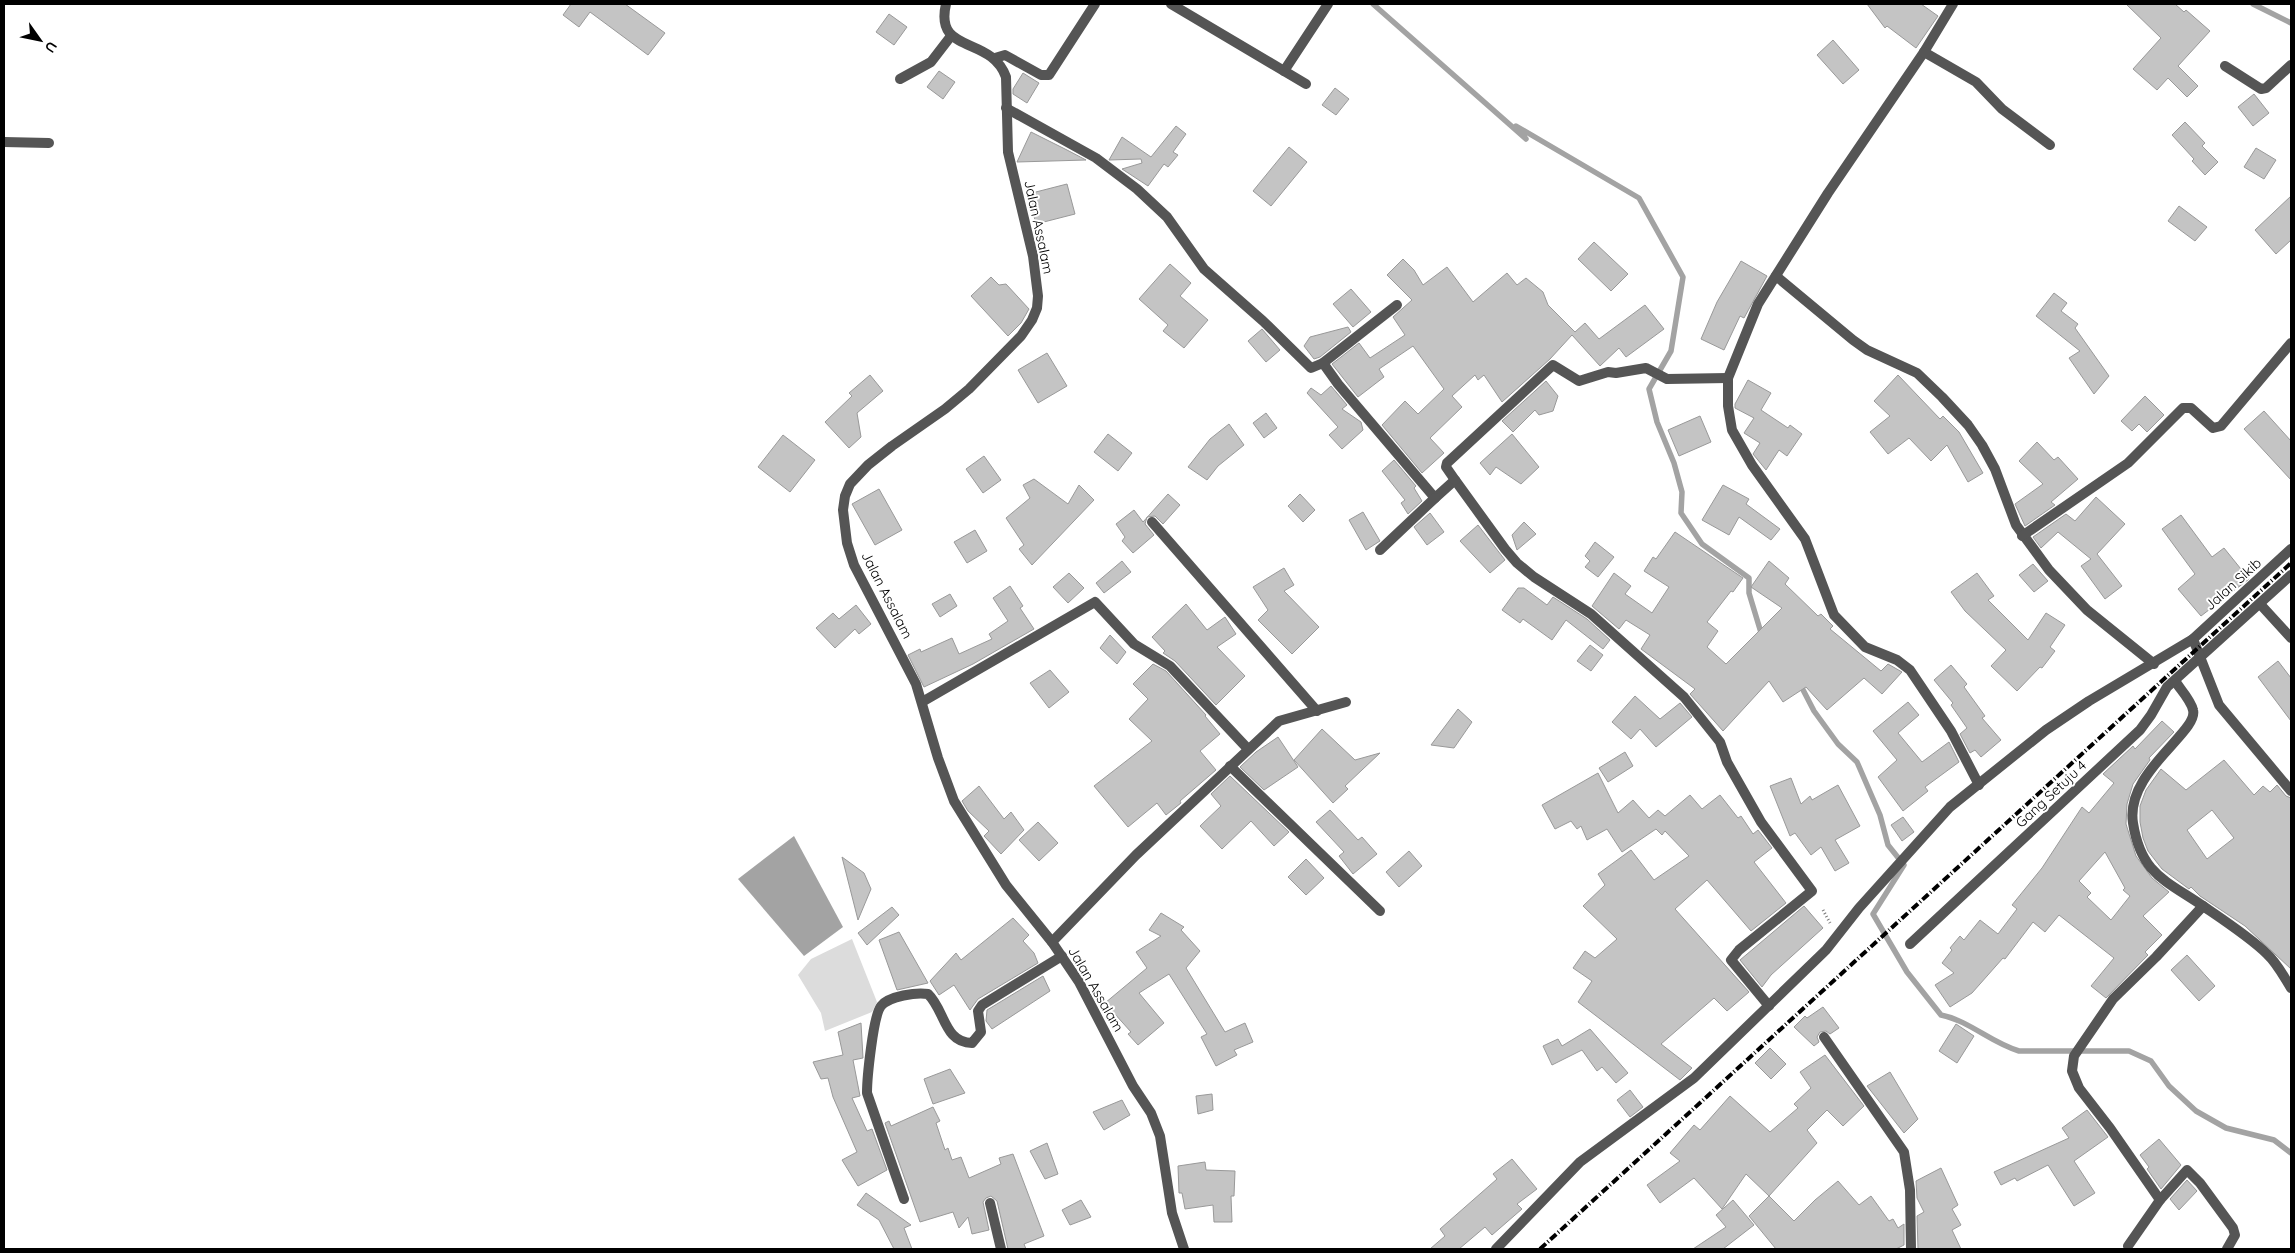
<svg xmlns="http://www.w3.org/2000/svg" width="2295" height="1253" font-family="Quicksand,sans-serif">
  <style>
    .green { fill: #dcdcdc }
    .water { fill: #a3a3a3 }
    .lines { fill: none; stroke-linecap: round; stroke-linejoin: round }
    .stream { stroke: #a3a3a3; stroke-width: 5.5 }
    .building { fill: #c4c4c4; stroke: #999; fill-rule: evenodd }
    .path { stroke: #777; stroke-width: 3; stroke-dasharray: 1 2.5; stroke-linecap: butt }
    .service { stroke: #555; stroke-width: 10 }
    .minor { stroke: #555; stroke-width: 10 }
    .rail { stroke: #000; stroke-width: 4; stroke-dasharray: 8 2.5 1 2.5; stroke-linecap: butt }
    .labels { text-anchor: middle; stroke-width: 4; stroke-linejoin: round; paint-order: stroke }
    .street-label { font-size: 14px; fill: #000; stroke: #fff }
  </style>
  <rect width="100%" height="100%" fill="#fff"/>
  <polygon class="green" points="852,939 877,1002 872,1012 825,1031 821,1013 798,975 811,959"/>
  <polygon class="water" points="794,836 843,927 804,956 738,879"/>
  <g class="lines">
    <g class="stream">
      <polyline points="1373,4 1526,139 1516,126 1639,198 1683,277 1671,351 1649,389 1657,422 1674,463 1682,492 1681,513 1702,544 1749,578 1749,593 1762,636"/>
      <polyline points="2253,4 2291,23"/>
      <path d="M1800 684 1814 711 1838 744 1857 762 1880 815 1888 845 1904 865 1873 914 1907 972 1941 1015C1970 1021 1991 1043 2019 1051H2129L2151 1061 2169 1086 2196 1111 2226 1128 2274 1140 2291 1153"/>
    </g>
  </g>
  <g class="building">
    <polygon points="571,4 625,4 665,33 648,55 590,12 579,27 563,15"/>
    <polygon points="1867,4 1921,4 1938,16 1916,48 1887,26 1885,28"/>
    <polygon points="2126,4 2175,4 2184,12 2186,10 2210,31 2178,66 2198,86 2187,97 2168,78 2157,90 2133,69 2161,38"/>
    <polygon points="889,14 907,27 894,45 876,32"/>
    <polygon points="1833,40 1859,70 1843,84 1817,55"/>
    <polygon points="939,71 955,82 943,99 927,87"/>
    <polygon points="1023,73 1039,83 1027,103 1013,94 1013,89"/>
    <polygon points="1335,88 1349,99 1336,115 1322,105"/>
    <polygon points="2254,94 2269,113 2253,126 2238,107"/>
    <polygon points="2185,122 2205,143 2202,146 2218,162 2205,175 2192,161 2194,159 2172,135"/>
    <polygon points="1176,126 1186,134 1173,152 1178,155 1168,167 1164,164 1148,186 1122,169 1142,163 1141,159 1109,160 1122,137 1151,157"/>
    <polygon points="1031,132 1067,150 1086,160 1017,162"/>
    <polygon points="1289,147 1307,162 1271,206 1253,191"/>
    <polygon points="2256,148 2276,160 2264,179 2244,167"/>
    <polygon points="1067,184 1075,214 1036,224 1028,194"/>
    <polygon points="2291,196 2291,240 2276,254 2255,230"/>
    <polygon points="2179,206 2207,227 2195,241 2168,221"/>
    <polygon points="1594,242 1628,274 1611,291 1578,259"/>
    <polygon points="1403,259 1414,270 1423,285 1447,267 1473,302 1507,273 1517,285 1526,278 1543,292 1548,305 1575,332 1585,323 1599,339 1645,305 1664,329 1626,357 1619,348 1600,366 1572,335 1550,359 1502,402 1484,375 1478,380 1475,375 1452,396 1462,407 1430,438 1444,453 1422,473 1382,425 1405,401 1418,414 1444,389 1413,346 1379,369 1384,377 1358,397 1332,364 1359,343 1370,358 1405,335 1393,317 1412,300 1387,275"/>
    <polygon points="1741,261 1767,276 1744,318 1740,316 1724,350 1701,339 1717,302"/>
    <polygon points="1170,264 1191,283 1180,296 1208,320 1184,348 1163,331 1168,325 1139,299"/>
    <polygon points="991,277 999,285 1006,284 1029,309 1021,323 1008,336 971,296"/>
    <polygon points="1351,289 1371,312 1353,327 1333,304"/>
    <polygon points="2054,293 2067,303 2061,311 2078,324 2075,328 2109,376 2094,394 2069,358 2080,351 2036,316"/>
    <polygon points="1348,327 1351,332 1320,357 1314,359 1304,346 1310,337"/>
    <polygon points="1262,329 1280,350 1266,362 1248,341"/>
    <polygon points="1047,353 1067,386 1038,403 1018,370"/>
    <polygon points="870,375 883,391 857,413 861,437 849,448 825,422 852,396 849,393"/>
    <polygon points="1898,375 1940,419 1943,416 1959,432 1983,473 1968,482 1947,445 1931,461 1909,438 1888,454 1870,432 1890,416 1874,401"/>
    <polygon points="1748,380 1771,393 1761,410 1788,428 1790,425 1802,434 1787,456 1779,450 1766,470 1753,454 1760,443 1744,433 1754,418 1735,408 1735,404"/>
    <polygon points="1546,381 1558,396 1553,411 1539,415 1535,410 1513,432 1502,421"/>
    <polygon points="1331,386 1347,405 1342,409 1361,422 1363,430 1342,449 1329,435 1338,427 1307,393 1311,388 1321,395"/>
    <polygon points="2145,396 2164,415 2147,432 2139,424 2132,431 2121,421"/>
    <polygon points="2264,411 2291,441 2291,480 2244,429"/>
    <polygon points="1266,413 1277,428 1264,438 1253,423"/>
    <polygon points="1700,416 1711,442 1679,456 1668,430"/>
    <polygon points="1229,424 1244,445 1218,466 1207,480 1188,467 1210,439"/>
    <polygon points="1108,434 1132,453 1118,471 1094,452"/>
    <polygon points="1512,434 1539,467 1521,484 1496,467 1490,475 1480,463"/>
    <polygon points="783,435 815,460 790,492 758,467"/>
    <polygon points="2037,442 2054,460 2058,457 2078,479 2051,502 2055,505 2025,526 2015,504 2043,484 2019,461"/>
    <polygon points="984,456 1001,480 983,493 966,469"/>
    <polygon points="1394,460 1416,486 1414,488 1422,501 1408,514 1401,503 1405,500 1382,471"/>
    <polygon points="1034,479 1068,504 1079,485 1094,500 1032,565 1019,549 1024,545 1006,518 1030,498 1023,485"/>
    <polygon points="1723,485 1749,499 1746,504 1780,529 1771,540 1739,517 1729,535 1702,520"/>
    <polygon points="879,489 902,530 875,545 852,504"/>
    <polygon points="1168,494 1180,505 1163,524 1155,516 1147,517 1145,524 1154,535 1133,553 1122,541 1125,537 1116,524 1134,510 1143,522"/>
    <polygon points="1300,494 1315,510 1303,522 1288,506"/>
    <polygon points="2096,497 2125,524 2097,554 2122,586 2105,599 2081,566 2091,559 2058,532 2041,548 2033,537 2066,514 2075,521"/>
    <polygon points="1363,512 1380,541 1366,550 1349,520"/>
    <polygon points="1430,513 1444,532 1427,545 1414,527"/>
    <polygon points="2181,515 2212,557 2224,548 2249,579 2201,616 2178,589 2195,574 2162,529"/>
    <polygon points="1524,522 1536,534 1517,550 1512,535"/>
    <polygon points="1478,525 1505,560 1490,573 1460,541"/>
    <polygon points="975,530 987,551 967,563 954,542"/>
    <polygon points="1675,532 1743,578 1733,592 1731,591 1707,622 1718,631 1707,647 1726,664 1782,608 1751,587 1769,561 1789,578 1785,584 1818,616 1821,614 1833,626 1830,629 1881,671 1888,664 1902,672 1882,694 1864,678 1827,710 1806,687 1783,702 1769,681 1723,731 1690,694 1695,689 1641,649 1650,635 1626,620 1619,629 1592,606 1614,573 1631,586 1625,594 1652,613 1669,587 1644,571 1653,557 1656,559"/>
    <polygon points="1595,542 1614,557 1598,577 1585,567 1590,561 1585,556"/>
    <polygon points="1122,561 1131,572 1104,593 1096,583"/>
    <polygon points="2033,564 2048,581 2034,592 2019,575"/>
    <polygon points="1284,568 1294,585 1284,591 1319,627 1292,654 1258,620 1268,610 1253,587"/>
    <polygon points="1069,573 1084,588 1068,603 1053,587"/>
    <polygon points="1977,573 1994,596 1988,600 2028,640 2046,613 2065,625 2050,647 2055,651 2042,668 2040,667 2017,691 1991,666 2006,650 1965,611 1951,592"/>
    <polygon points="1010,586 1023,606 1020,608 1034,629 973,664 924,687 908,655 920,649 921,652 952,638 959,654 992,639 989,634 1008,621 993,598"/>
    <polygon points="1518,588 1524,588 1547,605 1553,597 1587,619 1610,640 1603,649 1566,620 1552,640 1523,619 1520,623 1502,610"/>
    <polygon points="950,594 957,606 940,617 932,604"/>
    <polygon points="1186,604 1207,630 1225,617 1236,634 1217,647 1245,676 1216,705 1175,661 1163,653 1165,651 1152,637"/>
    <polygon points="856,605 871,624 859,634 855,629 835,648 816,628 833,613 839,619"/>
    <polygon points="1110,635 1126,652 1117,664 1100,648"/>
    <polygon points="1590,645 1603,655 1591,671 1577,661"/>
    <polygon points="2278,661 2291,678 2291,721 2258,677"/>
    <polygon points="1153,664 1166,671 1206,715 1205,716 1220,734 1200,751 1216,770 1180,801 1181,803 1166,815 1157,803 1128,827 1094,786 1152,741 1129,719 1148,699 1133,684"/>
    <polygon points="1951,665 1967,684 1964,687 1985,716 1982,718 2001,740 1981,757 1975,750 1970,753 1960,734 1967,728 1951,705 1953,703 1934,680"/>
    <polygon points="1050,670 1069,692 1049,708 1030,683"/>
    <polygon points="1635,696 1660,719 1680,703 1692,717 1656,747 1640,729 1631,739 1612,722"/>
    <polygon points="1908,702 1919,715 1898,733 1922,762 1949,742 1959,762 1925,787 1928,791 1903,811 1878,777 1897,760 1873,731"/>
    <polygon points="1458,709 1472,722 1454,748 1431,745"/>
    <path d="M2162 721 2174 732 2149 758 2150 760 2133 784 2127 804 2126 824 2136 856 2152 878 2169 892 2143 916 2162 935 2145 952 2148 955 2106 998 2091 986 2114 958 2059 915 2045 932 2033 922 2005 959 2003 958 1972 993 1950 1007 1935 985 1954 973 1942 963 1952 950 1950 948 1960 936 1964 940 1980 920 1998 934 2017 909 2012 905 2042 868 2082 807 2089 813 2114 783 2103 774 2133 746 2135 749ZM2105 852 2125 888 2123 890 2130 896 2111 920 2087 897 2091 893 2079 881Z"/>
    <polygon points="1322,729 1355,760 1380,753 1345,786 1348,789 1333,803 1294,760"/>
    <polygon points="1278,737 1298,767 1264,790 1240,767 1256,752"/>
    <polygon points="1625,752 1633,766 1608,782 1599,768"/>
    <path d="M2224 760 2254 795 2263 786 2270 792 2277 785 2286 796 2291 798V969L2245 926 2200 896 2191 887 2189 889 2162 869 2148 851 2143 838 2140 822V806L2146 790 2161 769 2186 790ZM2212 810 2234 838 2207 859 2187 830Z"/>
    <polygon points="1598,773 1618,813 1633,800 1649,818 1658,810 1665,816 1690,795 1702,809 1720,795 1738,818 1741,816 1753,834 1758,830 1772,848 1754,862 1786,903 1751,931 1707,880 1675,909 1749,992 1727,1011 1714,998 1661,1044 1692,1068 1680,1080 1578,1002 1592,981 1573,968 1585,951 1595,958 1617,939 1583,906 1605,885 1598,874 1631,850 1654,880 1689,856 1665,831 1662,835 1656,829 1622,852 1607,829 1587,840 1581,826 1577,829 1571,821 1555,829 1542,805"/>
    <polygon points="1230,776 1289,832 1274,846 1251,821 1222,849 1200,826 1221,806 1211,794"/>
    <polygon points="1791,778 1801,804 1810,796 1812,800 1838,785 1860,826 1835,840 1849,863 1835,871 1821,847 1811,855 1795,833 1790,836 1770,786"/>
    <polygon points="979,786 1004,819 1011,812 1024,830 1001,854 984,836 989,831 968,811 962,801"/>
    <polygon points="1330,810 1358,840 1362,837 1377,854 1353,874 1339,856 1344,852 1316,822"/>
    <polygon points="1903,817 1914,832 1902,841 1891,825"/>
    <polygon points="1038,822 1058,843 1039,861 1019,840"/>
    <polygon points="1409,851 1422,866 1399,887 1386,872"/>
    <polygon points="842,857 864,873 871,889 858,920"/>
    <polygon points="1306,859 1324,878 1306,895 1288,877"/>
    <polygon points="1804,906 1823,928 1771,975 1762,987 1740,960"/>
    <polygon points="892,907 899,915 867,945 858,933"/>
    <polygon points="1161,913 1184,927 1181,930 1200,951 1186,968 1225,1032 1245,1023 1253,1042 1234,1050 1237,1055 1216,1066 1201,1037 1207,1034 1169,974 1139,993 1164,1023 1138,1045 1128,1034 1131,1032 1105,1003 1147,968 1136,952 1161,936 1149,930"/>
    <polygon points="1013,918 1029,935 1023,941 1034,953 1038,963 978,999 970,1010 954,985 939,995 930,981 956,953 961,960"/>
    <polygon points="899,932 928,983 897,990 879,940"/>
    <polygon points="2187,955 2215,986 2199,1001 2171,970"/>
    <polygon points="1043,976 1050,991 992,1029 986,1021 987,1010"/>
    <polygon points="1823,1007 1839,1028 1830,1034 1826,1031 1820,1032 1817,1037 1819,1042 1814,1046 1794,1027 1805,1016 1807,1018"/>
    <polygon points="861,1023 863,1058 853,1060 860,1096 852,1098 867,1131 872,1129 887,1170 858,1186 842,1160 857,1152 833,1097 828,1078 821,1079 813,1062 843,1055 838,1032"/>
    <polygon points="1956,1024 1974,1036 1957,1063 1939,1051"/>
    <polygon points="1590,1029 1628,1073 1616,1083 1602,1067 1597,1071 1582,1050 1552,1065 1543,1046 1558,1039 1562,1046"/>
    <polygon points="1770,1048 1786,1064 1771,1079 1755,1063"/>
    <polygon points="1825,1055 1864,1106 1843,1126 1827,1110 1807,1130 1817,1143 1769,1196 1746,1174 1722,1209 1694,1178 1660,1203 1647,1185 1680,1161 1670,1153 1694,1125 1700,1130 1730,1096 1770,1132 1798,1108 1794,1104 1811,1088 1800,1072"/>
    <polygon points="950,1069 965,1093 933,1104 924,1079"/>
    <polygon points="1890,1072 1918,1119 1904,1133 1867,1086"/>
    <polygon points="1630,1090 1643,1107 1630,1117 1617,1100"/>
    <polygon points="1212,1094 1213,1110 1198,1114 1196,1096"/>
    <polygon points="1122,1100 1130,1115 1104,1130 1093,1112"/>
    <polygon points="933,1107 940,1121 936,1123 945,1150 948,1148 952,1160 961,1157 969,1178 1001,1164 999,1158 1013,1154 1044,1236 1024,1244 1026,1249 1008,1249 997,1201 991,1196 986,1198 983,1202 989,1230 972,1234 968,1217 959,1228 953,1212 920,1222 885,1123 889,1121 891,1126"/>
    <polygon points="2087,1110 2108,1137 2074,1161 2095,1193 2074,1206 2048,1165 2017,1181 2015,1178 2001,1185 1994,1172 2069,1138 2062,1128"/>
    <polygon points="2159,1139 2181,1165 2161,1189 2147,1169 2149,1167 2140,1155"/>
    <polygon points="1047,1143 1058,1174 1045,1179 1030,1151"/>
    <polygon points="1512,1159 1537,1189 1517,1204 1522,1209 1492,1235 1485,1227 1459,1249 1430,1249 1445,1236 1440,1229 1497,1179 1493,1174"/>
    <polygon points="1205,1162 1206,1170 1235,1171 1234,1196 1231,1196 1232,1222 1214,1222 1213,1205 1185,1209 1182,1193 1179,1193 1178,1166"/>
    <polygon points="1941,1168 1958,1205 1952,1209 1961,1225 1952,1230 1961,1249 1918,1249 1917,1216 1924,1212 1917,1198 1916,1181"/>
    <polygon points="2187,1180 2197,1191 2179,1210 2170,1199"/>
    <polygon points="1838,1181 1859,1205 1871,1196 1889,1221 1893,1219 1898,1228 1904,1224 1904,1245 1896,1249 1776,1249 1749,1216 1769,1196 1794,1221 1815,1200"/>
    <polygon points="866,1193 911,1225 904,1228 912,1249 894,1249 879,1220 857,1205"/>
    <polygon points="1081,1200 1091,1217 1070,1225 1062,1210"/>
    <polygon points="1733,1200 1754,1225 1723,1249 1693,1249 1726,1227 1716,1215"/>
  </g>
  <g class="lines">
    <polyline class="path" points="1823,910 1830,923"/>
    <g class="service">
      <polyline points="1171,4 1306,84"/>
      <polyline points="995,58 1005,55 1041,75 1049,75 1095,4"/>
      <polyline points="1284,71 1328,4"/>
    </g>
    <g class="minor">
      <path d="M946 4C934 55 991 35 1006 77L1008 152 1033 256 1038 296 1037 308 1032 320 1021 336 969 389 945 409 892 446 868 465 850 484 845 496 843 510 847 543 854 565 916 684 938 758 954 801 1006 885 1052 942 1079 982 1133 1086 1151 1113 1160 1136 1172 1213 1184 1249"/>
      <polyline points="1953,4 1924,52 1828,193 1758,304 1728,378 1728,406 1732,430 1752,465 1805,539 1834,615 1865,647 1897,660 1910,670 1951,731 1979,785"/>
      <polyline points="1924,52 1976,82 2002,109 2050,145"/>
      <polyline points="2225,66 2261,89 2266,88 2291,65"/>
      <polyline points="900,79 931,62 951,36"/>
      <polyline points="1006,108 1096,158 1137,189 1167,217 1204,269 1263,321 1311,368 1323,363 1397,305"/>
      <polyline points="4,142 49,143"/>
      <polyline points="1776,276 1853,340 1867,350 1917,373 1942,397 1968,425 1982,445 1995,469 2016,525 2049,570 2087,610 2154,664"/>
      <polyline points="1323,363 1338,384 1435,498 1455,480 1505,549 1517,563 1534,577 1591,614 1684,697 1720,742 1727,762 1761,822 1812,891 1739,950 1731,960 1769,1006"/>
      <polyline points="1455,480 1446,467 1447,463 1553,365 1579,381 1608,372 1616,373 1646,368 1667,379 1728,378"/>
      <polyline points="1152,522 1317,711"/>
      <polyline points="2022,536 2128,463 2183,408 2191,408 2213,428 2221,426 2291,343"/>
      <polyline points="1380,550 1435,498"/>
      <polyline points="2260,604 2291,638"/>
      <polyline points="2193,639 2291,549"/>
      <path d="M2175 681C2180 689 2191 700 2193 710 2199 732 2125 772 2133 823 2141 874 2165 880 2203 906 2222 919 2251 938 2267 954 2277 963 2284 977 2291 988"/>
      <polyline points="922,702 1095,602 1134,644 1170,666 1248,749"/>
      <polyline points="1230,766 1380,911"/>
      <polyline points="1052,942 1136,855 1279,721 1346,702"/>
      <polyline points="1910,944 2140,730 2151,715 2167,687 2291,575"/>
      <polyline points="1824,1037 1904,1152 1910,1190 1911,1249"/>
      <path d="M904 1199 867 1093C867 1079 873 1016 881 1006 889 996 917 992 928 994 945 1010 944 1043 972 1043L981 1032 978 1011 982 1005 1062 956"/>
      <polyline points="2160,1200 2110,1128 2079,1088 2072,1071 2074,1056 2113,999 2156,957 2203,906"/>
      <polyline points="990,1203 1001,1249"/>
      <polyline points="2128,1246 2160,1200 2187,1170 2200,1183 2233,1228 2235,1235 2227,1249"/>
      <polyline points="1496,1249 1580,1162 1694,1078 1826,950 1859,908 1950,807 2046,730 2089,701 2193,639 2219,705 2291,791"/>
    </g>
    <polyline class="rail" points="1540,1249 2291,563"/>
  </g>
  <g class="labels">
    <g class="street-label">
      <text transform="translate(1039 227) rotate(78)" y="5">Jalan Assalam</text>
      <text transform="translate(2233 584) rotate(-42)" y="5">Jalan Sikib</text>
      <text transform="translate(887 595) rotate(63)" y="5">Jalan Assalam</text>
      <text transform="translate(2051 794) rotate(-43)" y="5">Gang Setuju 4</text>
      <text transform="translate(1096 989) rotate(60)" y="5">Jalan Assalam</text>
    </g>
  </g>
  <rect width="2295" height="1253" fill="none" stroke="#000000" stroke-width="10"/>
  <g transform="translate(40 40) rotate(123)" stroke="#ffffff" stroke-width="4" paint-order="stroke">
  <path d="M0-4L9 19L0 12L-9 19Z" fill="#000000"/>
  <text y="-8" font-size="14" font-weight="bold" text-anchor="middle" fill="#000000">U</text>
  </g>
</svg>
